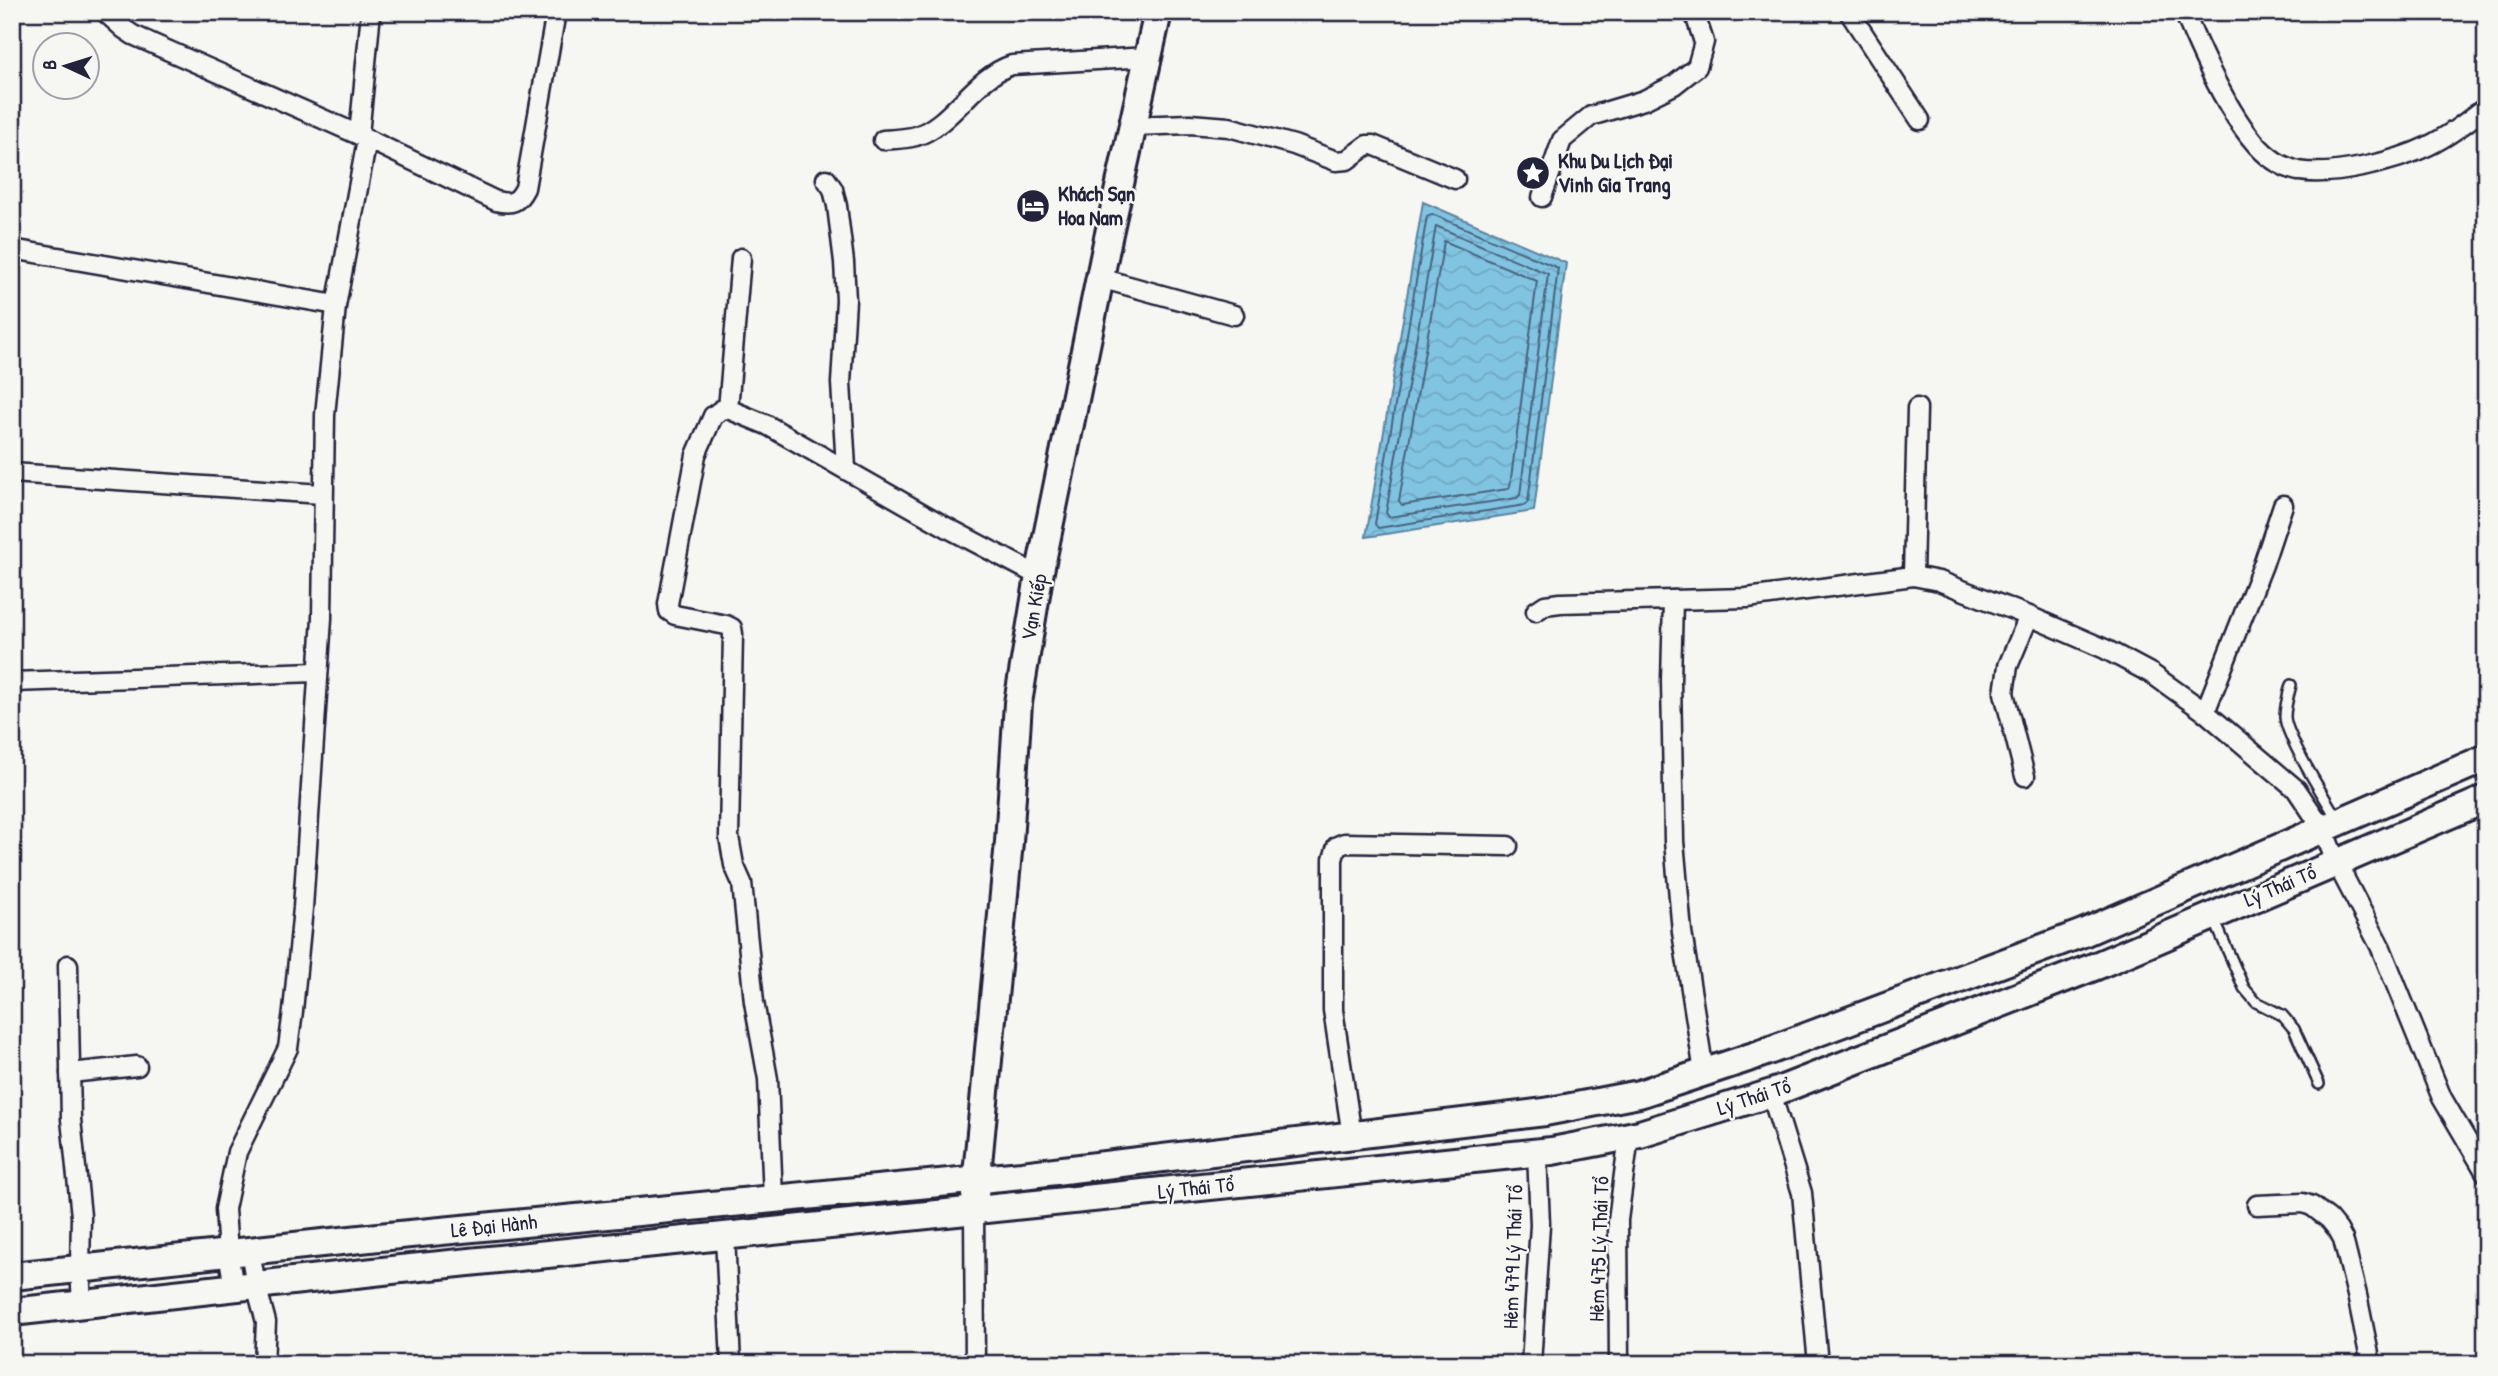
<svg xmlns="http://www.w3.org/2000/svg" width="2498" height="1376" font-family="'Patrick Hand',sans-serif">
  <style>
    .water { fill: url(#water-waves); stroke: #5b839f; stroke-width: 2 }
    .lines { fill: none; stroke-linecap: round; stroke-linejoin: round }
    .shore { stroke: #48637e; stroke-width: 2 }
    .lane-casing { stroke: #22223b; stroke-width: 14 }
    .street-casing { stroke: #22223b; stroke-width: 23 }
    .secondary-casing { stroke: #22223b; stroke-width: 32 }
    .lane { stroke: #f6f6f2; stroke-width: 9 }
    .street { stroke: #f6f6f2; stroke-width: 18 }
    .secondary { stroke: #f6f6f2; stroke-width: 26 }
    .labels { text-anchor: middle; stroke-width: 5; stroke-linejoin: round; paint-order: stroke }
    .poi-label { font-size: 21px; font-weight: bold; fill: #22223b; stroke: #f6f6f2; text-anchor: start }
    .street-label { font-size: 21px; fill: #22223b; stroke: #f6f6f2 }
  </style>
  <defs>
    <pattern id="water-waves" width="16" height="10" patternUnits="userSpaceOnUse" patternTransform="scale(1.75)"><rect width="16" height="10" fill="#81c4e2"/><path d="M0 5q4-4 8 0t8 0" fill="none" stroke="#6fa8c3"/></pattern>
  </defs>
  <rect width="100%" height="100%" fill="#f6f6f2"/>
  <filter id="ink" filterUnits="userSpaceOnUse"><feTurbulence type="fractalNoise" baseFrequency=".0143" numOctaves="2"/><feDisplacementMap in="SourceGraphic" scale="14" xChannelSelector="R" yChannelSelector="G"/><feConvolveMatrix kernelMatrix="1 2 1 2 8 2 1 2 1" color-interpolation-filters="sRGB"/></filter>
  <g filter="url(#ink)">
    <polygon class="water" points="1423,202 1566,263 1534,511 1366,537"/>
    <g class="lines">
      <g class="shore">
        <polygon points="1432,214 1558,268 1528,502 1525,505 1378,528 1375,524 1427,216"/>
        <polygon points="1436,226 1548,274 1520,495 1517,498 1389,517 1386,513"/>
        <polygon points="1444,241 1537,281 1510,486 1508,489 1402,505 1399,501"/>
      </g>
      <g class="lane-casing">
        <g id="lane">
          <path d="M2291 685C2288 696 2285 706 2285 717 2286 737 2326 800 2338 820"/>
          <polyline points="2214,919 2244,988 2256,1002 2282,1015 2294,1029 2319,1084"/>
        </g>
      </g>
      <g class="street-casing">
        <g id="street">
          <path d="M105 12 124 29 133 35 359 135 496 201C512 205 518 202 525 188L556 12"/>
          <polyline points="1849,12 1920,120"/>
          <path d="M2184 12C2201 53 2237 137 2275 161 2281 165 2292 170 2299 171 2334 177 2397 161 2428 146 2449 136 2468 121 2486 107"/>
          <polyline points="1133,126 1190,124 1229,127 1294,145 1336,161 1347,160 1367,145 1373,145 1455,179"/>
          <polyline points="359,135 371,12"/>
          <path d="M883 140C894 139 905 139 916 136 952 125 974 77 1012 65L1148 57"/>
          <polyline points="826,179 833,189 837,206 844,262 846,300 841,383 846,468"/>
          <polyline points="1542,197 1562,140 1591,116 1644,100 1674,85 1697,67 1704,42 1694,12"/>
          <polyline points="12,249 336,305"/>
          <polyline points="1100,278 1234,315"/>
          <polyline points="728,409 741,258"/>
          <polyline points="12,473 322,494"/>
          <polyline points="1913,576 1917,408"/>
          <polyline points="1673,600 1671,681 1674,841 1682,932 1704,1072"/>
          <polyline points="1536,611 1545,605 1560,603 1747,598 1913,576 1939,581 2029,616 2105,649 2152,674 2205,712 2296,789 2323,829 2336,862 2381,948 2442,1098 2486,1173"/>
          <polyline points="12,682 318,672"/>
          <polyline points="2205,712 2263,565 2283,505"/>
          <polyline points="2025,776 2004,693 2008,666 2029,616"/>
          <polyline points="68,965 71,1119 81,1216 80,1269 82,1304"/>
          <polyline points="70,1073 137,1066"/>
          <polyline points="1771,1093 1802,1193 1818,1364"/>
          <polyline points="1352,1136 1333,1010 1333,859 1337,846 1344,843 1508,846"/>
          <polyline points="773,1198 768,1079 754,1002 742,883 734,865 729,837 733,634 732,628 726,625 675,615 669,611 668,604 696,455 713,416 721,410 728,409 767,425 948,528 1039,576"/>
          <polyline points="2257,1205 2303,1203 2312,1206 2329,1219 2338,1230 2343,1239 2357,1295 2371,1364"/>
          <polyline points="974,1211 975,1364"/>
          <polyline points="725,1236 731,1364"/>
          <polyline points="250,1251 256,1285 266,1322 264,1364"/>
          <polyline points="234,1287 228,1253 225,1209 237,1152 288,1048 293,1011 303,908 322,618 325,415 336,306 367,140"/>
          <polyline points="1531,1364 1540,1225 1537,1152"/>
          <polyline points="1619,1364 1618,1220 1629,1136"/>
        </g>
      </g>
      <g class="secondary-casing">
        <g id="secondary">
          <polyline points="975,1195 1009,842 1018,703 1039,576 1108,238 1158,12"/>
          <polyline points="12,1276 379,1237 1022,1175 1545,1112 1639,1094 1760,1054 2083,933 2486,758"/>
          <polyline points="12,1312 401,1269 1552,1151 1640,1134 1775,1092 2096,966 2486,799"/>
        </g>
      </g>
      <use href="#lane" class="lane"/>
      <use href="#street" class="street"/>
      <use href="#secondary" class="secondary"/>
    </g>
  </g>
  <defs>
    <g id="sight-disc" transform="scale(1.75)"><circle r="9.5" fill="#22223b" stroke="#f6f6f2"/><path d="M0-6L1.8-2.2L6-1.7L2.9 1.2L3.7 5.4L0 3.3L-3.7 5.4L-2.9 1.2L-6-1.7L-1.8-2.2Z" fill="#fff"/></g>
    <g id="hotel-disc" transform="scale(1.75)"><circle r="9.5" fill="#22223b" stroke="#f6f6f2"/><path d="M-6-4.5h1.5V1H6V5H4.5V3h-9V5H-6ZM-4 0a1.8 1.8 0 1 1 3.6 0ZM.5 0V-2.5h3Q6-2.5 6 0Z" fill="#fff"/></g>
  </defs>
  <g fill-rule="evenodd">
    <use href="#sight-disc" x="1533" y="173"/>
    <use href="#hotel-disc" x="1033" y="206"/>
  </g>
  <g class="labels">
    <g class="poi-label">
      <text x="1558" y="168">Khu Du Lịch Đại<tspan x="1558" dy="24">Vinh Gia Trang</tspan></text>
      <text x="1058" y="201">Khách Sạn<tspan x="1058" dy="24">Hoa Nam</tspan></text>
    </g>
    <g class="street-label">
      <text transform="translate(1034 607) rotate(-80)" y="7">Vạn Kiếp</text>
      <text transform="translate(2280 886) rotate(-23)" y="7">Lý Thái Tổ</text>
      <text transform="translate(1754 1097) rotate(-18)" y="7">Lý Thái Tổ</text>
      <text transform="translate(1196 1188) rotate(-6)" y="7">Lý Thái Tổ</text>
      <text transform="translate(494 1226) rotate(-6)" y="7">Lê Đại Hành</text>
      <text transform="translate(1599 1249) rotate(-88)" y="7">Hẻm 475 Lý Thái Tổ</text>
      <text transform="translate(1513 1257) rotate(-88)" y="7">Hẻm 479 Lý Thái Tổ</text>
    </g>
  </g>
  <rect width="2498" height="1376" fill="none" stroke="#f6f6f2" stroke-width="42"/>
  <rect x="21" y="21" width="2456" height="1334" fill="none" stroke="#22223b" stroke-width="2.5" filter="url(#ink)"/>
  <g transform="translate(66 66) rotate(274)"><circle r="33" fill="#f6f6f2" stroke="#a1a1a9" stroke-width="2"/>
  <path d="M0-5L12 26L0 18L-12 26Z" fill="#22223b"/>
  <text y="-10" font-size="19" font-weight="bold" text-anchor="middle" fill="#22223b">B</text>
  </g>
</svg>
